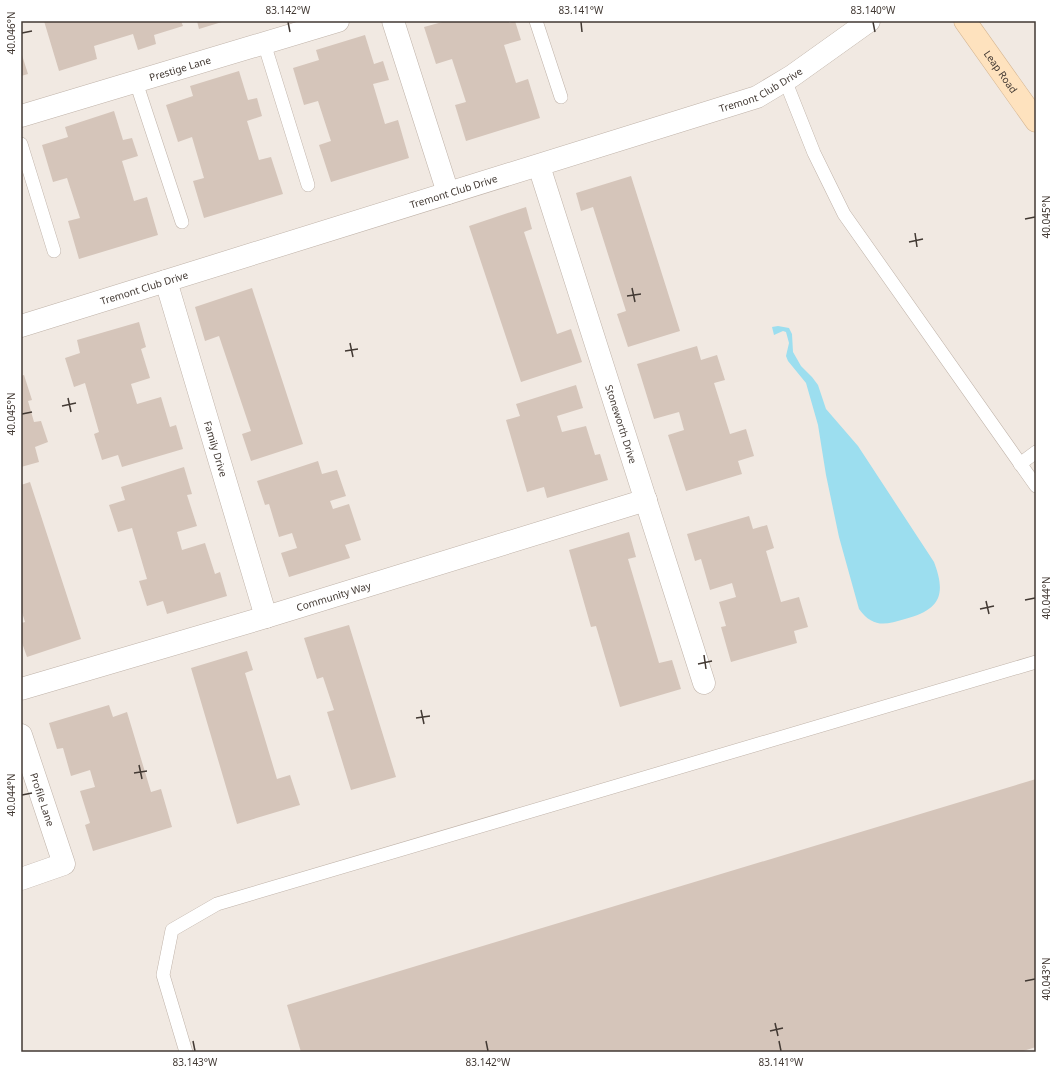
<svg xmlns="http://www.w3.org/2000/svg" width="1057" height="1073" font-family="'Noto Sans',sans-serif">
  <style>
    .water { fill: #9cdeef }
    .building { fill: #d5c5ba }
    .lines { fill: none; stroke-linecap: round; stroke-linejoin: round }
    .lane-casing { stroke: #bfb2a8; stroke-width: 14 }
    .street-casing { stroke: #bfb2a8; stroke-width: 23 }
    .secondary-casing { stroke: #d5b693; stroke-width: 23 }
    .lane { stroke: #fff; stroke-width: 13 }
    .street { stroke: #fff; stroke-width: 22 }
    .secondary { stroke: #fee2be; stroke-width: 22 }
    .ticks { fill: none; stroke: #423933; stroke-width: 1.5 }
    .labels { text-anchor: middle; stroke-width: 4; stroke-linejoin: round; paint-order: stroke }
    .street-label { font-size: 10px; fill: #423933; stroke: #fff }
    .neatline { fill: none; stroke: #423933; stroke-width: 1.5 }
    .ticks-label { font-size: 10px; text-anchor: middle; fill: #423933 }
  </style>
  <rect width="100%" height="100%" fill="#f1e9e2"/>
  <path class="water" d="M778 326 789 328 792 334 793 352 801 366 812 377 818 385 826 409 858 446 934 562C947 596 939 610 905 619 885 625 873 628 859 609L839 537 826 475 818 425 806 383 788 361 786 356 789 343 786 332 783 331 774 335 772 327Z"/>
  <g class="building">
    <polygon points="44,21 181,21 183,26 154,35 156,44 138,50 133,34 94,46 97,59 59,71"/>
    <polygon points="197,21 225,21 199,29"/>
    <polygon points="446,21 509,21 509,23 515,21 521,40 504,45 516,83 528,79 540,118 466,141 455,105 466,102 452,59 436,64 424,27"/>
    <polygon points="365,35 374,64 383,61 389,80 373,84 385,124 398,120 409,158 331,182 319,145 331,141 318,101 304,105 293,68 319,60 316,50"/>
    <polygon points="21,52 28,74 21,76"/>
    <polygon points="239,71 248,100 257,98 262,116 247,121 259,160 271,157 283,194 204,218 193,181 204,178 192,137 178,142 166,105 193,96 190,86"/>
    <polygon points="114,111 123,140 132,138 138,156 122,161 134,201 147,197 158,235 79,259 68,221 80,218 67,178 53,182 42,145 68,137 65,127"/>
    <polygon points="631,176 680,331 628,347 617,314 626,311 593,207 581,211 576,193"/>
    <polygon points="526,207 532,229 524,232 557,334 571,329 582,362 521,382 469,226"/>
    <polygon points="252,288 303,444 251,461 242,434 251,431 219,336 205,341 195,307"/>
    <polygon points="139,322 146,347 141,349 150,378 131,384 137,404 161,397 170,427 176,425 183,449 122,467 118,455 102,460 94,434 99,432 85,383 74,387 65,358 80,353 77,340"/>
    <polygon points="697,346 701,360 717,355 725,380 714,383 730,434 746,429 754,456 738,461 742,474 686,491 668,435 684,430 679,412 654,419 637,364"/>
    <polygon points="24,375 32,400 28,401 34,422 41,421 48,442 35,447 39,462 21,467 21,376"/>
    <polygon points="576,385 583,408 557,416 562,432 586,426 595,455 600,454 608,480 547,498 544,487 527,492 506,420 520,416 516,404"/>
    <polygon points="318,461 322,474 337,470 346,496 330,501 333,509 349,504 361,540 345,545 350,558 289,577 281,553 297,548 292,533 279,537 269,504 265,505 257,481"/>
    <polygon points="184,467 192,494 187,495 197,526 177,532 182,550 205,543 215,574 220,572 227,596 167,614 163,601 147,606 139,581 147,579 132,528 118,532 109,505 125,500 121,487"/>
    <polygon points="30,482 81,639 27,657 21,640 21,623 25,622 21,609 21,485"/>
    <polygon points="749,516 753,529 767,525 774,548 766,551 781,602 799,597 808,627 794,631 797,643 731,662 721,627 726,626 719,602 736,597 732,583 710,590 701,559 695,561 687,534"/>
    <polygon points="629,532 636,557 628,559 659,663 672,660 681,689 620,707 596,626 591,627 569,550"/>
    <polygon points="349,625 396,777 351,790 327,712 334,710 323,677 317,679 304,638"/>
    <polygon points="247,651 253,670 245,673 277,779 290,775 300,805 237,824 191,668"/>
    <polygon points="109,705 113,717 127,712 151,792 161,789 172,827 93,851 85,825 90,823 80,791 95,787 90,770 71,776 63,748 57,749 49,723"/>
    <polygon points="1036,779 1036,1047 1020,1052 301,1052 287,1005"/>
  </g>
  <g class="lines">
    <g class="lane-casing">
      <g id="lane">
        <polyline points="536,21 561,97"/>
        <polyline points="264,43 308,185"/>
        <polyline points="785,80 814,153 844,214 1036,486"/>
        <polyline points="136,82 182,222"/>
        <polyline points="21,144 54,251"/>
        <polyline points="1020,464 1036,452"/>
        <polyline points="186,1052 163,975 172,930 217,904 1036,662"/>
      </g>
    </g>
    <g class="street-casing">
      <g id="street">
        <polyline points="393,21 448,193"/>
        <path id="s1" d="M21 116 338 21"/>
        <path id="s2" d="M539 166 704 683"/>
        <path id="s3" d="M166 281 266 617"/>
        <path id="s4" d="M21 326 757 97 792 76 869 21"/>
        <path id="s5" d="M21 689 266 617 646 500"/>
        <path id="s6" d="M21 735 64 864 21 879"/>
      </g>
    </g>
    <g class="secondary-casing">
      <g id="secondary">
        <path id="s7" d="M965 21 1036 121"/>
      </g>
    </g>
    <use href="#lane" class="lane"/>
    <use href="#street" class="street"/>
    <use href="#secondary" class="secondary"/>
  </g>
  <path class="ticks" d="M288 22 290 32M581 22 582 32M873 22 875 32M22 33 32 31M1025 219 1035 217M915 233 917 247M909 242 923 239M632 288 635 302M627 296 641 294M350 343 353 357M345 351 358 349M68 398 71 412M62 406 76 403M22 414 32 412M1025 600 1035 598M986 601 989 614M980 609 994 606M704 655 706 669M698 664 712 661M421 710 424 724M416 718 430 716M139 765 142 779M134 773 147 771M22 795 32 793M1025 981 1035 979M775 1023 778 1036M770 1031 783 1028M193 1041 195 1051M486 1041 488 1051M779 1041 781 1051"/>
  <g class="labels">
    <g class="street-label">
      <text dy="4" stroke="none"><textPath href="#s1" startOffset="166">Prestige Lane</textPath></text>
      <text dy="4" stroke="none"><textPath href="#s7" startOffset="62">Leap Road</textPath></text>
      <text dy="4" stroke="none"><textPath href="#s4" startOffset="777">Tremont Club Drive</textPath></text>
      <text dy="4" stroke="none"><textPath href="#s4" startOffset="453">Tremont Club Drive</textPath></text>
      <text dy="4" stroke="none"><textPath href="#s4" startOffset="129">Tremont Club Drive</textPath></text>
      <text dy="4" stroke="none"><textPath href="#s2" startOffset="271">Stoneworth Drive</textPath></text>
      <text dy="4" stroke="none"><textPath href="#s3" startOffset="175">Family Drive</textPath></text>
      <text dy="4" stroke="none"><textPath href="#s5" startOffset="326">Community Way</textPath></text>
      <text dy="4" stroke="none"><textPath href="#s6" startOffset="68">Profile Lane</textPath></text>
    </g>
  </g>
  <rect width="1057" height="1073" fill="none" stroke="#ffffff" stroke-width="44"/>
  <rect x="22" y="22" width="1013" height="1029" class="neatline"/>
  <g class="ticks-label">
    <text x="288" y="14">83.142°W</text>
    <text x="581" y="14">83.141°W</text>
    <text x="873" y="14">83.140°W</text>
    <text transform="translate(11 33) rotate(-90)" y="4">40.046°N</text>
    <text transform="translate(1046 217) rotate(-90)" y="4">40.045°N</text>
    <text transform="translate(11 414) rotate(-90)" y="4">40.045°N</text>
    <text transform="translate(1046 598) rotate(-90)" y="4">40.044°N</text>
    <text transform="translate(11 795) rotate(-90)" y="4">40.044°N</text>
    <text transform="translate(1046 979) rotate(-90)" y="4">40.043°N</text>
    <text x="195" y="1066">83.143°W</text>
    <text x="488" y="1066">83.142°W</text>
    <text x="781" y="1066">83.141°W</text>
  </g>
</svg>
